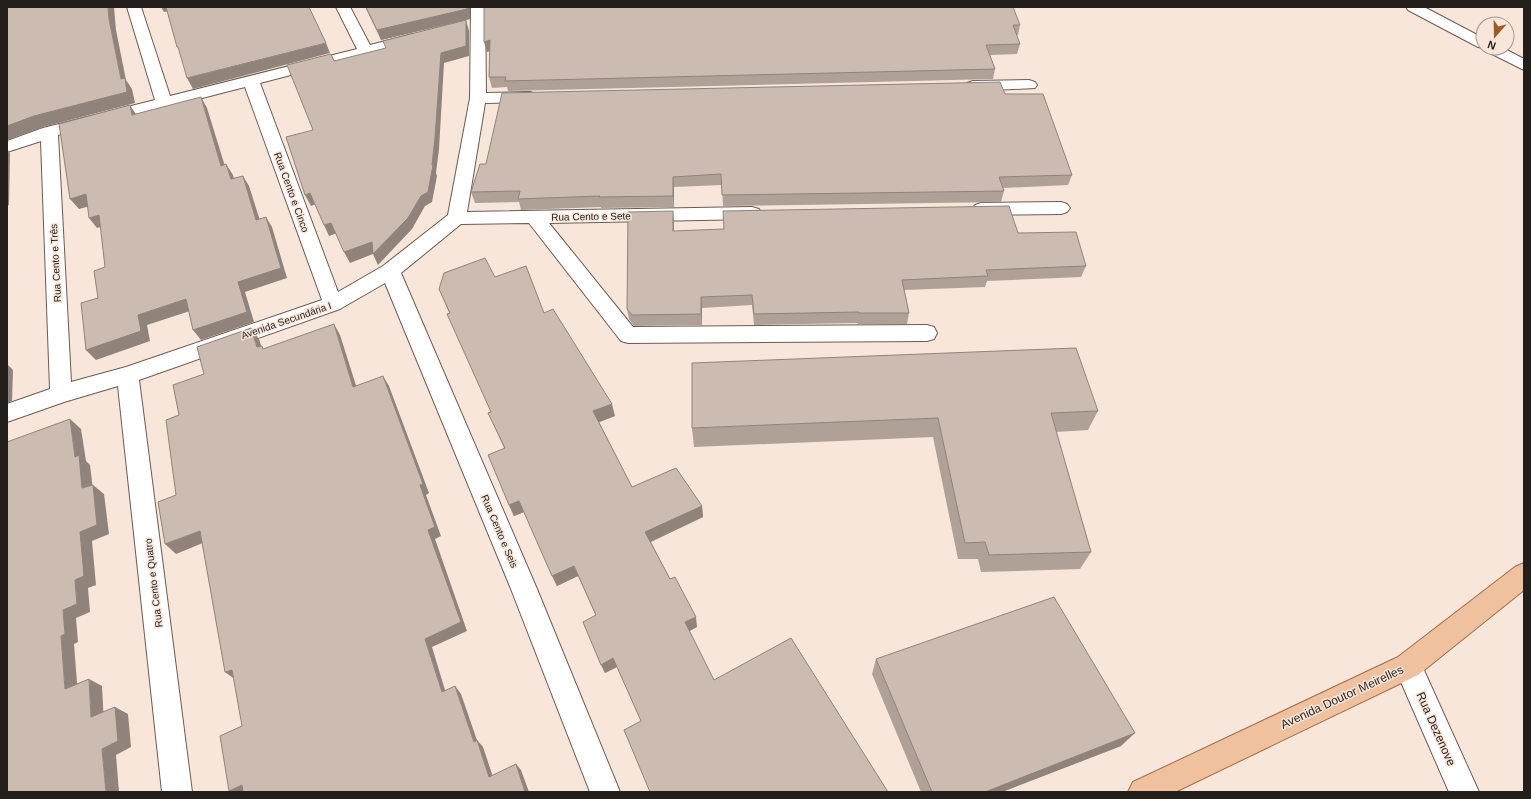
<svg xmlns="http://www.w3.org/2000/svg" width="1531" height="799" font-family="Arial,sans-serif">
  <style>
    .lines { fill: none; stroke-linecap: round; stroke-linejoin: round }
    .minor-casing { stroke: #6b5c52; stroke-width: 2 }
    .major-casing { stroke: #a26d47; stroke-width: 2 }
    .minor { fill: #fff; fill-rule: evenodd }
    .major { fill: #efc19f; fill-rule: evenodd }
    .wall { fill: #afa197 }
    .shaded-wall { fill: #8f837b }
    .building { fill: #ccbbb0; stroke: #8f837b }
    .labels { text-anchor: middle; stroke-width: 3; stroke-linejoin: round; paint-order: stroke }
    .street-label { font-size: 10px; fill: #251f1b; stroke: #f8e6da }
    .near-street-label { font-size: 12px; fill: #251f1b; stroke: #f8e6da }
  </style>
  <rect width="100%" height="100%" fill="#f8e6da"/>
  <g class="lines">
    <g class="minor-casing">
      <g id="minor">
        <path d="M127 7H141L170 96 357 49 336 7H350L370 45 413 34 418 36 421 39 418 42 260 83 338 292 383 266 448 215 470 98 471 7H485L486 93 530 92 536 94 538 97 536 100 530 102 485 103 467 212 752 207 759 209 761 213 759 217 752 219 549 223 633 327 927 325 934 327 937 333 934 339 927 341 628 343 621 341 529 223 461 224 401 273 537 589 620 792H590L511 589 385 283 340 309 139 380 192 792H162L118 386 64 402 7 422V404L50 389 41 141 7 152V141L43 128 155 100ZM245 87 322 300 126 367 71 382 58 135Z"/>
        <polygon points="1406,7 1424,7 1483,38 1483,48 1503,48 1524,59 1524,70 1486,51 1484,48 1478,47 1408,10"/>
        <polygon points="1029,80 1035,82 1037,85 1035,88 973,91 967,89 965,86 967,83 973,81"/>
        <polygon points="1061,202 1067,204 1070,208 1067,212 1061,214 981,215 975,213 972,209 975,205 981,203"/>
        <polygon points="1408,653 1418,657 1479,792 1449,792 1394,666 1398,657"/>
      </g>
    </g>
    <g class="major-casing">
      <polygon id="major" points="1524,563 1524,590 1418,675 1175,792 1128,792 1133,782 1398,657 1515,567"/>
    </g>
    <use href="#minor" class="minor"/>
    <use href="#major" class="major"/>
  </g>
  <g class="wall">
    <polygon points="365,7 470,7 470,19 381,40"/>
    <polygon points="484,7 1020,25 1018,35 1016,35 1020,44 1017,54 990,55 995,69 993,79 508,91 507,87 492,88 489,77 490,51 487,52"/>
    <polygon points="1005,94 1072,175 1068,185 1003,188 1004,191 1001,202 723,206 722,185 674,187 674,207 601,208 601,207 521,210 519,202 475,203 471,192 486,164"/>
    <polygon points="674,222 674,231 1018,233 1086,266 1081,277 987,281 985,287 904,290 909,313 907,324 858,324 857,323 754,325 752,305 702,308 702,325 634,326 629,319 627,309"/>
    <polygon points="495,277 544,313 615,416 599,422 632,487 702,506 703,517 651,542 670,579 697,627 690,631 641,721 617,667 605,673 583,622 596,616 578,576 557,586 524,512 514,516 509,505 504,448 488,413 491,412 439,289"/>
    <polygon points="1098,411 1088,430 1056,432 1091,552 1080,569 981,572 978,559 958,559 933,437 694,447 692,428"/>
    <polygon points="876,659 1121,746 1002,792 921,792 872,674"/>
  </g>
  <g class="shaded-wall">
    <polygon points="108,7 114,7 116,30 126,80 132,89 135,103 43,127 7,140 7,126 121,79 109,19"/>
    <polygon points="161,7 168,7 170,11 164,12"/>
    <polygon points="467,7 470,7 470,19 381,40 377,30"/>
    <polygon points="466,20 469,31 469,56 444,63 439,149 436,173 437,176 432,202 425,206 412,229 378,265 373,254 350,263 344,252 441,53"/>
    <polygon points="490,40 493,50 487,52 484,42"/>
    <polygon points="326,43 330,53 193,89 187,78"/>
    <polygon points="201,97 207,108 228,176 221,166"/>
    <polygon points="130,105 137,116 132,115"/>
    <polygon points="7,149 10,153 9,205 7,206"/>
    <polygon points="226,164 233,175 237,190 231,179"/>
    <polygon points="243,176 249,186 263,230 256,220"/>
    <polygon points="673,177 674,187 674,207 673,196"/>
    <polygon points="310,193 316,204 311,206 305,195"/>
    <polygon points="86,194 94,205 79,209 70,199"/>
    <polygon points="673,211 674,222 674,242 673,231"/>
    <polygon points="99,215 107,225 97,228 89,218"/>
    <polygon points="266,217 272,227 287,278 245,292 254,322 201,340 193,330 238,282"/>
    <polygon points="331,223 337,233 329,236 324,225"/>
    <polygon points="701,297 702,308 702,325 701,314"/>
    <polygon points="186,299 193,310 147,325 150,341 96,360 86,350 138,315"/>
    <polygon points="334,324 340,335 360,398 353,387"/>
    <polygon points="251,328 259,339 265,358 257,347"/>
    <polygon points="7,364 13,370 12,401 7,403"/>
    <polygon points="383,376 389,386 429,493 426,495 441,536 435,539 467,631 432,647 448,700 442,692 425,639 428,530"/>
    <polygon points="612,404 615,416 597,423 593,411"/>
    <polygon points="70,419 81,429 86,461 90,465 94,498 82,488 75,457"/>
    <polygon points="93,485 104,494 109,534 92,541 96,585 88,588 90,612 76,618 78,642 74,644 78,696 65,689 61,636 63,610 75,580 80,532"/>
    <polygon points="519,501 524,512 514,516 509,505"/>
    <polygon points="702,506 703,517 648,543 645,532"/>
    <polygon points="200,531 210,540 176,554 165,544"/>
    <polygon points="574,566 578,576 557,586 552,576"/>
    <polygon points="696,617 697,627 687,632 685,622"/>
    <polygon points="613,658 617,667 605,673 601,665"/>
    <polygon points="232,670 236,680 225,672"/>
    <polygon points="89,679 102,686 104,724 91,717"/>
    <polygon points="455,686 461,694 480,749 474,742"/>
    <polygon points="115,707 128,714 131,747 116,755 119,792 106,792 102,749"/>
    <polygon points="1135,733 1121,746 1002,792 985,792"/>
    <polygon points="477,740 483,747 495,783 489,777"/>
    <polygon points="516,764 521,770 529,792 525,792"/>
    <polygon points="242,785 250,792 230,792 229,791"/>
  </g>
  <g class="building">
    <polygon points="7,7 108,7 109,19 121,79 125,78 127,92 34,116 7,126"/>
    <polygon points="166,7 309,7 326,43 187,78 178,47 177,47"/>
    <polygon points="366,7 467,7 467,9 377,30"/>
    <polygon points="484,7 1013,7 1020,25 1013,25 1020,44 986,45 995,69 505,81 506,77 489,77 490,40 484,42"/>
    <polygon points="466,20 466,46 441,53 435,138 432,165 433,165 428,192 421,196 408,218 373,254 372,242 344,252 331,223 324,225 310,193 305,195 286,137 313,130 287,65 331,54 334,61 386,48 383,41"/>
    <polygon points="1000,82 1005,94 1043,94 1072,175 999,177 1004,191 722,195 721,174 673,177 673,196 599,197 600,196 518,199 520,191 471,192 480,164 486,164 502,93"/>
    <polygon points="201,97 221,166 226,164 231,179 243,176 256,220 266,217 281,268 238,282 247,312 193,330 186,299 138,315 141,331 86,350 81,303 98,298 94,271 105,267 99,215 89,218 86,194 70,199 59,124 130,105 132,115"/>
    <polygon points="1009,206 1018,233 1076,232 1086,266 986,270 988,276 902,280 909,313 859,313 859,312 754,314 752,295 701,297 701,314 632,315 627,309 628,212 673,211 673,231 724,229 723,211"/>
    <polygon points="485,258 495,277 526,266 544,313 553,309 612,404 593,411 632,487 676,468 702,506 645,532 670,579 675,577 696,617 685,622 714,680 791,638 888,792 650,792 624,730 641,721 613,658 601,665 583,622 596,615 574,566 552,576 519,501 509,505 488,455 505,448 488,413 491,412 447,314 450,313 439,289 444,273"/>
    <polygon points="334,324 353,387 383,376 423,484 420,485 435,527 428,530 461,622 425,639 442,692 455,686 474,742 477,740 489,777 516,764 525,792 243,792 242,785 229,791 220,736 242,726 232,670 225,672 200,531 165,544 158,502 176,495 166,420 179,415 173,385 204,374 197,347 251,328 257,347 262,346 263,349"/>
    <polygon points="1076,348 1098,411 1051,413 1091,552 989,555 985,542 965,543 938,418 692,428 692,363"/>
    <polygon points="70,419 75,457 79,455 82,488 93,485 97,525 80,532 84,576 75,580 77,604 63,610 65,634 61,636 65,689 89,679 91,717 115,707 118,741 102,749 106,792 7,792 7,442"/>
    <polygon points="1054,597 1135,733 985,792 932,792 876,659"/>
  </g>
  <g class="labels">
    <g class="street-label">
      <text transform="translate(292 192) rotate(70)" y="4">Rua Cento e Cinco</text>
      <text transform="translate(591 216) rotate(-1)" y="4">Rua Cento e Sete</text>
      <text transform="translate(55 263) rotate(-93)" y="4">Rua Cento e Três</text>
      <text transform="translate(286 320) rotate(-19)" y="4">Avenida Secundária I</text>
      <text transform="translate(500 531) rotate(67)" y="4">Rua Cento e Seis</text>
      <text transform="translate(153 583) rotate(-97)" y="4">Rua Cento e Quatro</text>
    </g>
    <g class="near-street-label">
      <text transform="translate(1342 697) rotate(-25)" y="4">Avenida Doutor Meirelles</text>
      <text transform="translate(1436 729) rotate(66)" y="4">Rua Dezenove</text>
    </g>
  </g>
  <rect width="1531" height="799" fill="none" stroke="#251f1b" stroke-width="16"/>
  <g transform="translate(1495 36) rotate(200)"><circle r="19" fill="#f8e6da" stroke="#a4968e"/>
  <path d="M0-3L7 15L0 10L-7 15Z" fill="#9d5b27"/>
  <text y="-6" font-size="11" font-weight="bold" text-anchor="middle" fill="#251f1b">N</text>
  </g>
</svg>
